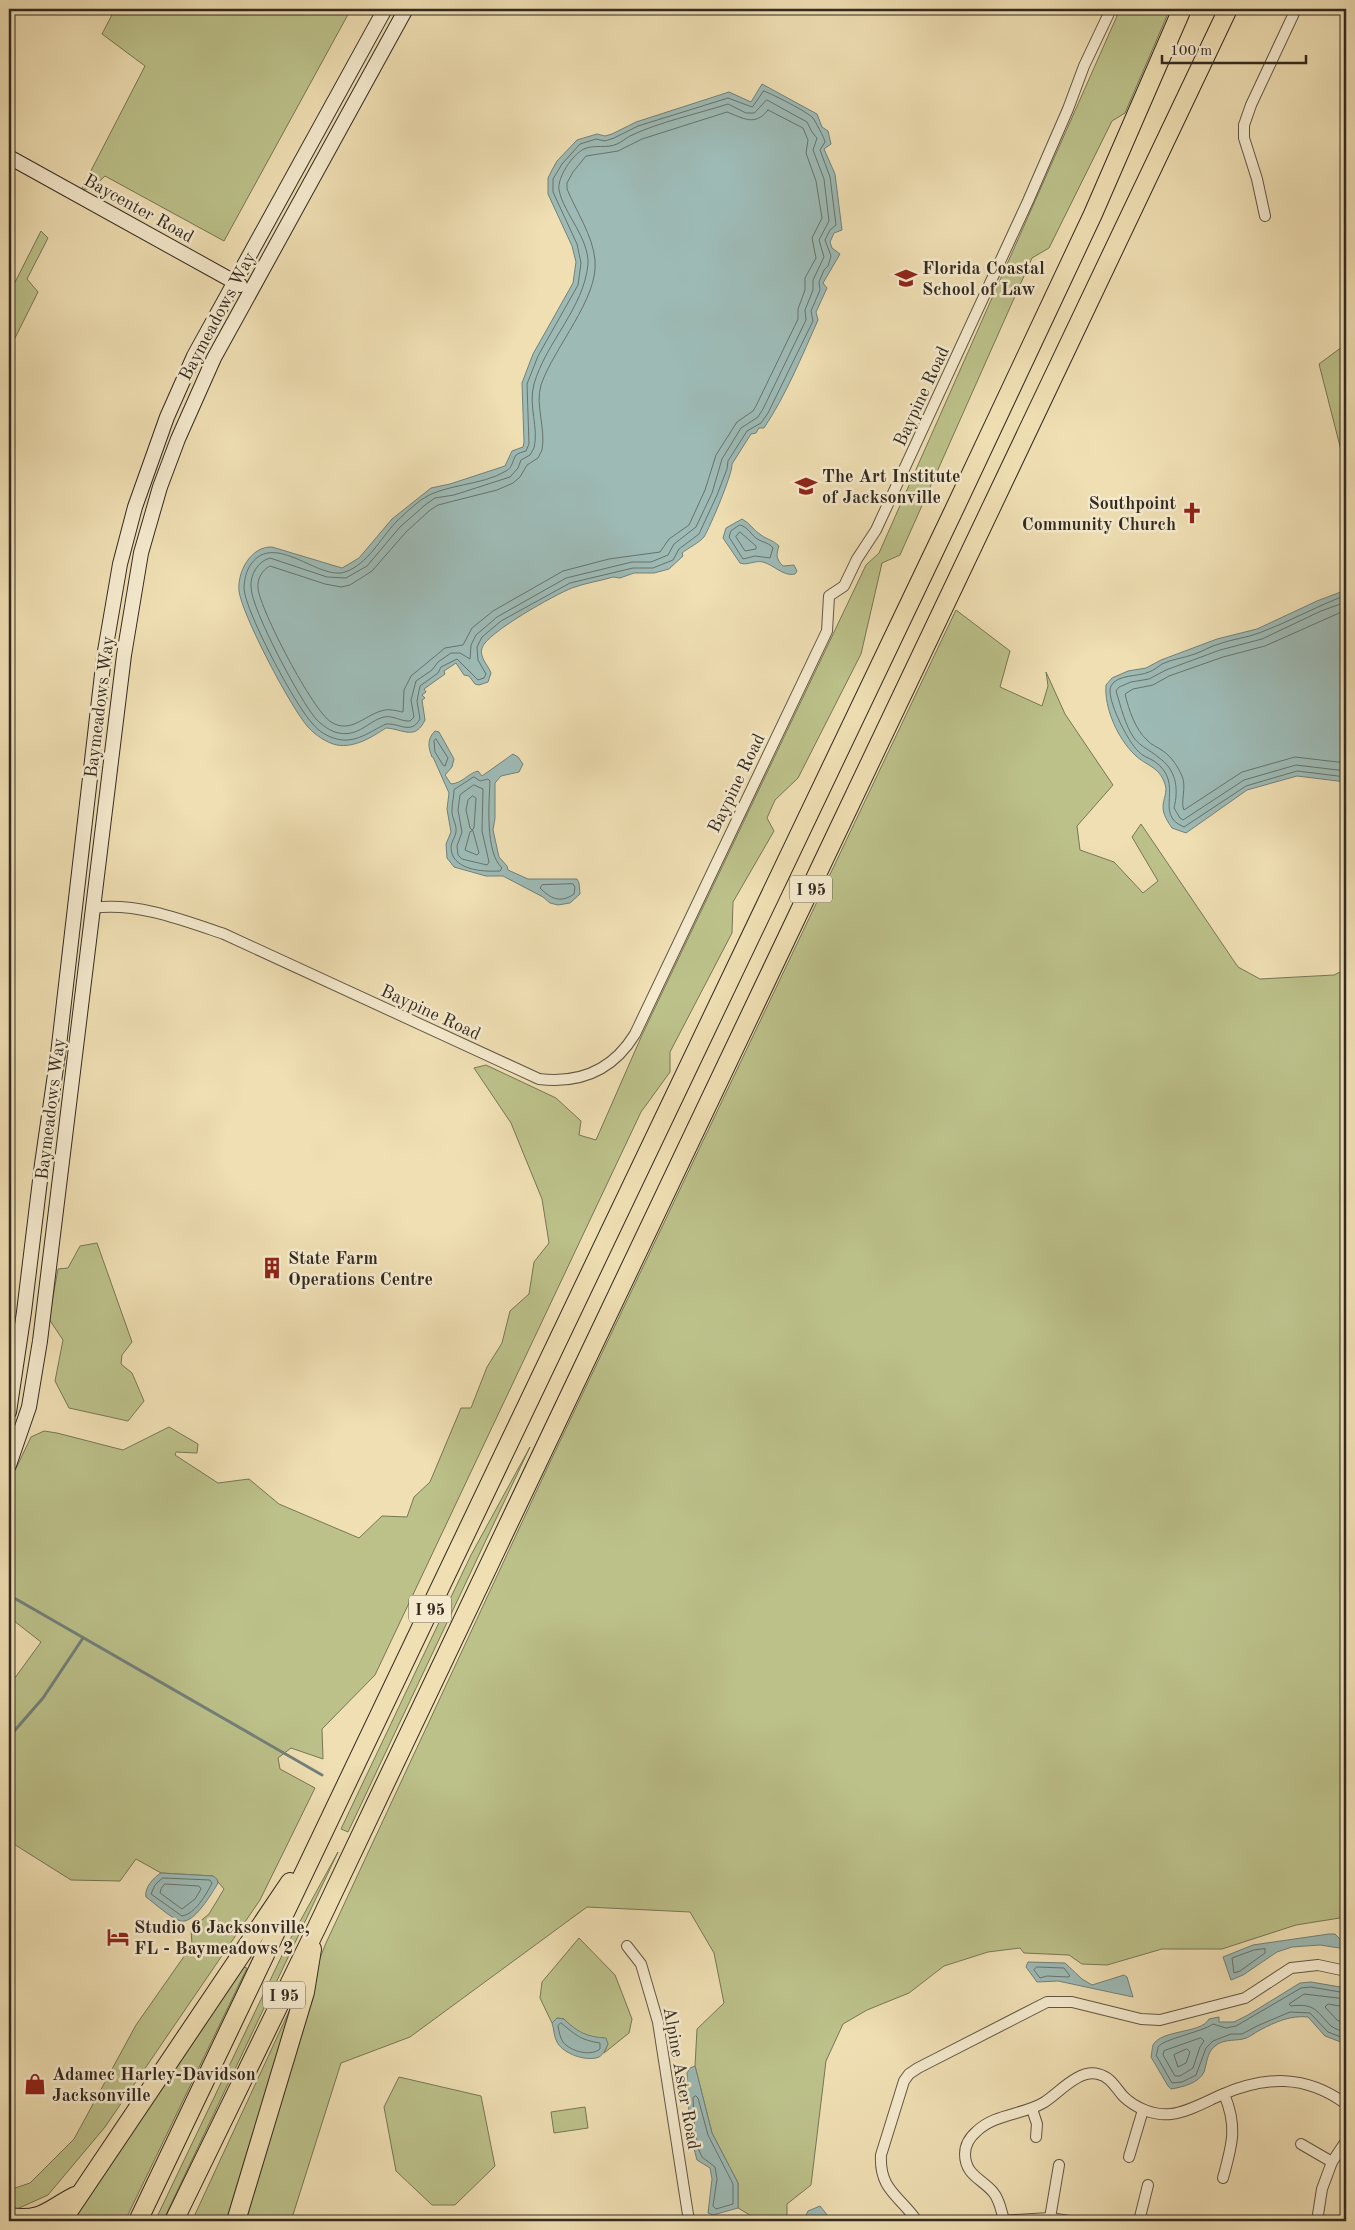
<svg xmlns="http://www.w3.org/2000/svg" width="1355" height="2230" font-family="'Old Standard TT',serif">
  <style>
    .green { fill: #bcc18a; stroke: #777656 }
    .water { fill: #9dbab5; stroke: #72807a }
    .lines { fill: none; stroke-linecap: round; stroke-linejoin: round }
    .shore { stroke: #68726b; stroke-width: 1 }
    .stream { stroke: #72807a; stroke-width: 3 }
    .street-casing { stroke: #615746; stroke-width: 12 }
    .secondary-casing { stroke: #322a21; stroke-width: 16 }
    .highway-casing { stroke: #322a21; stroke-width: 20 }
    .street { stroke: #f5eace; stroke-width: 10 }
    .secondary { stroke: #f5eace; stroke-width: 14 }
    .highway { stroke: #efdfb3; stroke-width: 18 }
    .labels { text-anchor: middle; stroke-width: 5; stroke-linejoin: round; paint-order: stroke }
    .shield { fill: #f5eace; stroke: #6c6455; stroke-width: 1 }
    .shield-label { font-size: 16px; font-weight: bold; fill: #322a21 }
    .street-label { font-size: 18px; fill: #322a21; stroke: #f5eace }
    .poi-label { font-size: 18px; font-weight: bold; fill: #322a21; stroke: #f5eace; text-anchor: start }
  </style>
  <rect width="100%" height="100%" fill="#efdfb3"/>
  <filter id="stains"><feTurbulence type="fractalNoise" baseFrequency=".004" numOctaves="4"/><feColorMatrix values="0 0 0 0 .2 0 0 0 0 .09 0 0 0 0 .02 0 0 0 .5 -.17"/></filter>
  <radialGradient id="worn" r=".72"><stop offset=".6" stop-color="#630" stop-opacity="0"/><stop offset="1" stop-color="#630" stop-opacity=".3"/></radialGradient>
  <g class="green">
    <polygon points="115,9 193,9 196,10 197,9 351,9 224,241 105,176 92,188 81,190 145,66 102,34"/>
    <polygon points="1116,9 1170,9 1125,113 1112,121 1049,248 1032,258 900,555 882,563 861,654 798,778 775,800 767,818 774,831 733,902 732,933 670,1052 670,1072 641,1112 375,1675 322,1729 323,1759 291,1748 278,1758 280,1769 315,1788 260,1900 105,2127 48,2195 17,2209 9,2206 9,2190 30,2183 74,2139 136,2025 192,1945 191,1929 209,1914 224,1889 213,1876 161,1873 136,1859 120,1881 71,1880 9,1841 9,1686 41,1642 9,1617 9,1483 31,1437 44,1431 57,1433 123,1450 169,1427 198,1444 197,1453 176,1452 175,1455 218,1483 249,1479 279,1504 359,1538 382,1516 407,1517 414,1497 430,1482 461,1408 471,1408 487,1367 502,1343 510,1311 529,1294 534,1262 549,1243 542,1199 511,1123 474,1068 486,1065 556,1098 581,1121 579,1135 596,1140 642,1035 866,565 879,553 1117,16 1114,12"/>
    <polygon points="41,231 48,238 27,279 38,292 9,350 9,294"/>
    <polygon points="1346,344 1346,460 1342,454 1319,364"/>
    <polygon points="956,610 1010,651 1000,687 1042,706 1048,686 1046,672 1065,714 1113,785 1077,826 1080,850 1114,862 1143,893 1158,881 1132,837 1141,824 1238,967 1260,979 1334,975 1346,969 1346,1917 1296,1925 1222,1949 1162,1949 1107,1965 1082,1964 1069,1955 1024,1953 1020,1948 988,1952 944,1966 909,1993 867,2010 843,2024 826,2061 811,2185 787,2204 787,2221 760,2221 738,2208 738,2183 712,2133 695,2066 697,2029 724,2003 714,1953 690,1912 587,1907 410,2037 341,2063 291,2221 242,2221 309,1986 326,1943 551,1460"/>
    <polygon points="97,1243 132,1342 122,1355 121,1364 132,1373 144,1401 128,1421 69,1408 55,1381 63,1340 49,1319 58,1269 68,1268 80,1246"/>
    <polygon points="530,1447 348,1832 341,1829 471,1555"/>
    <polygon points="338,1852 163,2221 155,2221 286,1947"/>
    <polygon points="579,1938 615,1975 632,2019 629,2033 604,2053 608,2044 577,2032 564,2019 557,2018 552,2023 540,1998 542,1982"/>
    <polygon points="243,1967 247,1968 125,2221 72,2221"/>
    <polygon points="304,1979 230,2221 192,2221"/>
    <polygon points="399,2077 481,2096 495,2166 455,2205 432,2205 396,2171 384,2107"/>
    <polygon points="585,2107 588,2128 554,2133 551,2112"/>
  </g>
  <g class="water">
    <path d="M762 84 817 114 822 127 828 131 831 144 824 149 835 174 842 230 834 233 830 242 832 248 840 254 823 283 827 288 816 312 818 320C802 356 786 395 764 428H759L756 433 751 434 732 464C733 473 710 527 704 537 699 543 688 548 682 553L683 556 669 569 654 573H634L620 578 613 577C600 581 585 583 572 588 556 594 486 633 482 648 479 657 488 665 491 673L488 682 479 685 475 684 469 676 464 675 456 663 444 671 445 674 424 689 426 692 422 695 425 698 422 700 425 720C415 741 403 729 386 728 372 737 355 748 337 745 327 743 315 735 308 727 291 708 242 615 239 591 237 572 251 546 272 547L342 568 359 558 392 519 431 488 450 484 505 466 512 451 523 447 524 442 522 383 533 354 573 283 576 262 572 246 548 194V178L552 170 557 161 577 140 597 134 605 136 612 134 636 122 729 92 751 102Z"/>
    <path d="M742 519C750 523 754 531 761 535 768 540 773 540 779 546 776 555 776 559 783 566L794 565 797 571 795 574C784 577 774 565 763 562 754 560 748 566 740 563L723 538 726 528Z"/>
    <path d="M1346 590V782L1297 776 1247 790 1186 833 1172 828C1168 822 1163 815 1163 807 1163 799 1168 792 1165 784 1159 766 1146 766 1135 755 1118 739 1104 708 1106 685L1112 678 1128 671 1146 668 1161 660 1217 639 1257 629 1317 601Z"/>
    <path d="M435 731 439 732 454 759 452 767 445 775 451 784C463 783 467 774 478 771L482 776 513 754 518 757 523 764 519 772 501 776 495 783V818L493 830 499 857 507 866 508 870 528 879H577L579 883 580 894 570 903 558 905 550 903 543 897 503 876H486L454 867 447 858 446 844 451 832 447 809 449 793 433 757H432C428 747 427 739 435 731Z"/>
    <path d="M161 1873 213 1876 217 1879 218 1883C212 1893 194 1924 181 1921 173 1920 153 1902 146 1897 144 1888 154 1877 161 1873Z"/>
    <polygon points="1329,1934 1335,1934 1346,1945 1346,1949 1320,1945 1292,1947 1277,1952 1243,1975 1231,1980 1223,1957 1253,1945"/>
    <polygon points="1028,1962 1065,1963 1082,1979 1092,1985 1124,1975 1127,1977 1133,1997 1058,1981 1037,1982 1026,1967"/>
    <path d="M1311 1982 1346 1988V2044L1325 2036 1308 2017C1291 2015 1275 2022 1260 2030 1254 2033 1249 2038 1243 2039 1233 2041 1222 2039 1214 2047 1207 2053 1207 2063 1204 2072 1199 2083 1183 2087 1171 2089L1168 2086 1151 2057C1152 2053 1152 2048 1153 2045 1162 2029 1201 2034 1209 2019L1219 2017V2022H1234L1248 2015 1300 1983Z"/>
    <path d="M557 2018 564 2019C577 2032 587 2037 606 2038L608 2044C606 2048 604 2054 599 2057 587 2062 563 2054 557 2042 554 2037 554 2029 552 2023Z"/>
    <polygon points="695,2066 712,2133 738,2183 738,2208 713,2215 708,2213 712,2179 710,2168 697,2160 690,2133 687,2073 690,2068"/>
    <polygon points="820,2206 832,2221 803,2221 808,2211"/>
  </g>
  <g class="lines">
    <g class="shore">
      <path d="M764 91C774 95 806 111 813 118 814 119 825 139 825 142L820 150 830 177 836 225 830 230 825 240 831 256 828 266 824 270 819 282 820 290 811 311 813 321 768 413 761 423 747 431 728 461 727 469 717 495 699 534 679 549 673 560 653 568H633L570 583 501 621 482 637 477 647 478 660 486 674 484 678 478 680 457 659 441 667 438 673 420 686 417 701 420 719C411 735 400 723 386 724 371 731 355 744 337 739 328 737 318 731 312 723 295 705 246 613 244 589 244 581 246 571 251 564 275 531 319 581 345 572 368 564 380 539 396 522 403 515 413 506 421 500 442 484 482 486 506 471 513 467 512 461 516 455 518 453 523 452 526 451L529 444 527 384 538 356 578 285 581 263 577 244 553 192V179L562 164 580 144 596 139 605 141 614 138 638 126 728 98 752 107Z"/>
      <path d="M767 100 807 122 812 132 817 138 813 150 824 179 829 221 819 240 824 257 813 280V290L805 310 806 320 763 409 758 417 741 428 722 459 712 493 696 527 674 544 668 555 651 562H632L566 578 497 617 476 635 471 645 470 659 460 653H451L438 662 432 670 416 681 411 700 414 717 410 721C402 722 393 715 384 717 368 721 359 737 339 733 331 732 322 725 316 719 301 702 251 609 251 587 250 575 258 561 270 558L327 577 346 578 367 566 400 527 425 505 435 498 454 495 510 477 518 468 521 460 530 455 534 448C539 428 528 405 534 384 546 342 584 308 588 264 589 238 564 214 559 190 557 177 573 154 584 149 595 144 606 149 617 144 622 142 626 138 630 136 659 122 697 114 728 104L746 113H754Z"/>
      <path d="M768 110 803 128 808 140 806 153 816 181 822 218 812 238 816 258 805 278V290L798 309V319L756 406 753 411 737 422 716 455 705 490 689 525 669 539 660 552 609 559 563 571 493 611 472 628 463 645 445 648 411 676 404 690 403 712C396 711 389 708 381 711 364 716 350 734 331 722 313 711 260 610 258 588 257 579 262 570 270 566L325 584 341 587 350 585 372 571 406 532 429 511 438 505 497 490 513 483 520 477 527 465 538 458 542 450C546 429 535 405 541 385 554 347 599 298 595 260 593 236 576 211 567 189V183L573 172 586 156 618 151 642 139 727 112C743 118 755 127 768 110Z"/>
      <path d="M740 525C749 527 751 536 759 540 765 543 769 543 773 548L770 558 755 556 743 559 729 537 731 531Z"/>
      <polygon points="740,532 756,546 756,549 745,551 736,537"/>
      <path d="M1346 595C1317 606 1289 622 1259 633 1246 638 1232 639 1219 644 1211 646 1203 651 1195 654 1184 658 1172 659 1162 664 1158 667 1154 670 1149 672 1138 677 1117 674 1111 686 1105 698 1129 743 1138 751 1142 756 1149 758 1154 761 1187 784 1152 814 1184 827L1246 786 1297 771 1346 777"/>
      <path d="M1346 602 1321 611 1262 639 1220 650 1166 670 1149 679 1131 682 1119 687 1116 691C1121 707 1125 725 1134 738 1141 747 1150 750 1158 757 1176 769 1179 788 1174 808L1180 818 1183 820 1244 780 1296 765 1346 771"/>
      <path d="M1346 610 1265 646 1223 657 1169 676 1153 685 1133 689 1125 694C1129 710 1135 729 1147 740 1151 745 1158 747 1163 751 1172 757 1178 767 1182 776 1187 787 1180 803 1184 810L1242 772 1295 757 1346 763"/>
      <polygon points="436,739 448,758 445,766 443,765 435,752 434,741"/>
      <path d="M474 777 480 781 488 779 490 781C489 804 485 852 502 868L500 871C482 872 451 870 451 847 451 842 455 838 456 832 457 824 451 817 452 809 452 803 454 797 454 790Z"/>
      <polygon points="474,785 483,789 482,831 489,862 487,865 462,859 458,855 457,846 462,832 458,810 460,795"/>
      <polygon points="473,796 476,798 474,828 472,830 470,828 466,810 468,800"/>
      <polygon points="473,831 479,853 477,855 465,850 470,832"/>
      <path d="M573 884 575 887 574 894C560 904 550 898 540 888L542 885Z"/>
      <path d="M163 1878 210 1880 212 1883C206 1895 195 1914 182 1916L151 1894 155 1885Z"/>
      <polygon points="165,1884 199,1886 201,1889 195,1899 182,1909 160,1893 161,1889"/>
      <polygon points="1265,1949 1265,1953 1240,1971 1234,1973 1232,1958 1254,1950"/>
      <polygon points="1037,1967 1064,1968 1070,1976 1068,1977 1047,1976 1040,1978 1034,1970"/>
      <path d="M1346 1993 1311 1987 1301 1988 1236 2026 1226 2028 1213 2024C1202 2032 1163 2039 1158 2047 1158 2048 1157 2054 1156 2055L1172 2083 1182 2082 1196 2075 1206 2048 1213 2041 1231 2034H1242L1257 2026 1290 2012 1310 2013 1328 2032 1346 2039"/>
      <path d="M1346 1999 1304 1994 1289 2004 1291 2006C1315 2003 1316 2011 1331 2026 1335 2029 1342 2031 1346 2033"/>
      <polyline points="1346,2007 1328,2004 1325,2007 1337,2020 1346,2024"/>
      <path d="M561 2023C576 2035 580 2040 600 2043V2049C590 2057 570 2051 563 2042 560 2038 559 2031 558 2026Z"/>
      <polygon points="1201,2038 1204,2041 1200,2047 1193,2068 1180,2076 1175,2076 1163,2055 1164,2051"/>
      <polygon points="1187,2049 1190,2052 1186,2063 1178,2067 1174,2055"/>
      <polygon points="696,2096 698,2098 708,2135 733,2184 733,2204 716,2209 713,2206 717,2179 715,2167 702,2157 698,2148 695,2132 693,2098"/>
    </g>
    <g class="stream">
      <polyline points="9,1595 322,1775"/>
      <polyline points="9,1737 43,1698 83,1638"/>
    </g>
    <g class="street-casing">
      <g id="street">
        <polyline points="1265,216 1257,179 1244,138 1244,125 1251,105 1296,9"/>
        <path d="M93 908C137 902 183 920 224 934L539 1079C581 1084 613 1070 635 1034L827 631 829 596 844 586 857 559 876 530 1028 201 1068 109 1084 66 1111 9"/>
        <polyline points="627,1946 641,1964 658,2022 689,2221"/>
        <polyline points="1032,2109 1037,2124 1036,2137"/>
        <polyline points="1301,2144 1332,2162"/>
        <polyline points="1129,2157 1143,2110"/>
        <path d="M1223 2178C1232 2145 1238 2127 1224 2094"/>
        <polyline points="1050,2218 1059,2165"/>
        <path d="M1004 2220C1001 2211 1000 2200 993 2192 982 2179 965 2175 965 2154 965 2145 970 2137 977 2131 995 2114 1022 2115 1043 2103 1058 2094 1078 2069 1098 2074 1111 2077 1115 2087 1123 2096 1135 2108 1154 2116 1171 2114 1188 2112 1205 2102 1221 2095 1265 2076 1305 2074 1346 2104"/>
        <path d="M917 2221C900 2196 879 2190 881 2155L904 2081 909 2074 918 2068 1047 2002H1072L1141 2019 1160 2020 1245 1998 1291 1968 1318 1965 1346 1971"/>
        <polyline points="999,2221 1050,2218 1069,2221"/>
        <polyline points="1139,2221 1148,2185"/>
        <polyline points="1317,2221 1322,2189 1332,2162 1346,2141"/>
      </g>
    </g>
    <g class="secondary-casing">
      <g id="secondary">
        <polyline points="9,157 240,285"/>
        <polyline points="9,1412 24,1312 42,1164 58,1054 104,657 120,564 135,507 167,417 194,356 385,9"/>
        <polyline points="9,1465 29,1407 40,1341 124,655 141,553 160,487 178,439 214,358 406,9"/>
      </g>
    </g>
    <g class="highway-casing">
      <g id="highway">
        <path d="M9 2217C43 2222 49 2209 75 2196"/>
        <polyline points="62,2221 290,1882"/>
        <polyline points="138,2221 953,512 1093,214 1182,9"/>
        <polyline points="174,2221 317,1927 1228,9"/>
        <polyline points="236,2221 305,1992 312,1949"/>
      </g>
    </g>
    <use href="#street" class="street"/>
    <use href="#secondary" class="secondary"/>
    <use href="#highway" class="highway"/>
  </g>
  <defs>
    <g id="university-bare" transform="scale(1.725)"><path d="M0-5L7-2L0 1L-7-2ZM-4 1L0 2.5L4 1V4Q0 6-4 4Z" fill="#8f2418" stroke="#f5eace" stroke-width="2.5" paint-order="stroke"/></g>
    <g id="school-bare" transform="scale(1.725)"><path d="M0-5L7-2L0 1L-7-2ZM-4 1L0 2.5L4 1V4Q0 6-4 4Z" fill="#8f2418" stroke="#f5eace" stroke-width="2.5" paint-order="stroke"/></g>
    <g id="church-bare" transform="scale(1.725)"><path d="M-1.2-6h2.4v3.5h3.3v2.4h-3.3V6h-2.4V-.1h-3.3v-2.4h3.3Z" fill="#8f2418" stroke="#f5eace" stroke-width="2.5" paint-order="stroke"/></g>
    <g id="building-bare" transform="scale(1.725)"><path d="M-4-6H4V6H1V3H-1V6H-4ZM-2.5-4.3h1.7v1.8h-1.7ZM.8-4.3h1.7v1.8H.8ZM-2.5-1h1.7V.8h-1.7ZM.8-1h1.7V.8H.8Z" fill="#8f2418" stroke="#f5eace" stroke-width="2.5" paint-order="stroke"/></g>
    <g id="hotel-bare" transform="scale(1.725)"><path d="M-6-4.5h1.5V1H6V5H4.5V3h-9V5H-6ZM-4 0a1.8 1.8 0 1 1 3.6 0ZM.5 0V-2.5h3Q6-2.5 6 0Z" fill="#8f2418" stroke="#f5eace" stroke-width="2.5" paint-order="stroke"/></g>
    <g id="shop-bare" transform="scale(1.725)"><path d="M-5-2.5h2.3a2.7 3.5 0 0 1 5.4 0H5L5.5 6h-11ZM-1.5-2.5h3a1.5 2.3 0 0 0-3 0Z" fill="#8f2418" stroke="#f5eace" stroke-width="2.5" paint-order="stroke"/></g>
  </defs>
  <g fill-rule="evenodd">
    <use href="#university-bare" x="906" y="278"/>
    <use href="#school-bare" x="806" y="486"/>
    <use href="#church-bare" x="1192" y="513"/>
    <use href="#building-bare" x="272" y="1268"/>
    <use href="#hotel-bare" x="118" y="1937"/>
    <use href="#shop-bare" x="35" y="2084"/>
  </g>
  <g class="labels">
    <g class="shield">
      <rect x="790" y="875.5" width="42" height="27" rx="4"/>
      <rect x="409" y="1595.5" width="42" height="27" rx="4"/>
      <rect x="263" y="1981.5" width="42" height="27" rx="4"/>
    </g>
    <g class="shield-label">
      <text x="811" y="895">I 95</text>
      <text x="430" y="1615">I 95</text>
      <text x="284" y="2001">I 95</text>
    </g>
    <g class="street-label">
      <text transform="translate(139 208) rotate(29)" y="6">Baycenter Road</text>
      <text transform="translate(217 316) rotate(-62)" y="6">Baymeadows Way</text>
      <text transform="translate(921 396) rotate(-65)" y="6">Baypine Road</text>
      <text transform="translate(99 707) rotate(-83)" y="6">Baymeadows Way</text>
      <text transform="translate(736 783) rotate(-64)" y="6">Baypine Road</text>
      <text transform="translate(431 1012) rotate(25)" y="6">Baypine Road</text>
      <text transform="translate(50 1109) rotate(-83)" y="6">Baymeadows Way</text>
      <text transform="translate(682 2078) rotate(80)" y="6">Alpine Aster Road</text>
    </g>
    <g class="poi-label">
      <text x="922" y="274">Florida Coastal<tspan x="922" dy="21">School of Law</tspan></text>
      <text x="822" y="482">The Art Institute<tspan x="822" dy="21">of Jacksonville</tspan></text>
      <text x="1176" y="509" text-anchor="end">Southpoint<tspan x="1176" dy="21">Community Church</tspan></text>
      <text x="288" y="1264">State Farm<tspan x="288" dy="21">Operations Centre</tspan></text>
      <text x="134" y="1933">Studio 6 Jacksonville,<tspan x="134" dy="21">FL - Baymeadows 2</tspan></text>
      <text x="52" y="2080">Adamec Harley-Davidson<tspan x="52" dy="21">Jacksonville</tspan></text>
    </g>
  </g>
  <rect width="1355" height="2230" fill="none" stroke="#efdfb3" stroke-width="30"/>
  <rect x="10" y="10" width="1335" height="2210" fill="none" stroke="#322a21" stroke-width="2.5"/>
  <rect x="15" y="15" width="1325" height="2200" fill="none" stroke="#322a21"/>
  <path d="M1162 55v8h144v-8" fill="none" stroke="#322a21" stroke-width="2.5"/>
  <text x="1170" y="55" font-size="15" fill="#322a21" stroke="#f5eace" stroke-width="4" paint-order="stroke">100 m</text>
  <rect width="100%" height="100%" filter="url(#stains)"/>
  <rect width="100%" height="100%" fill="url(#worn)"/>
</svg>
